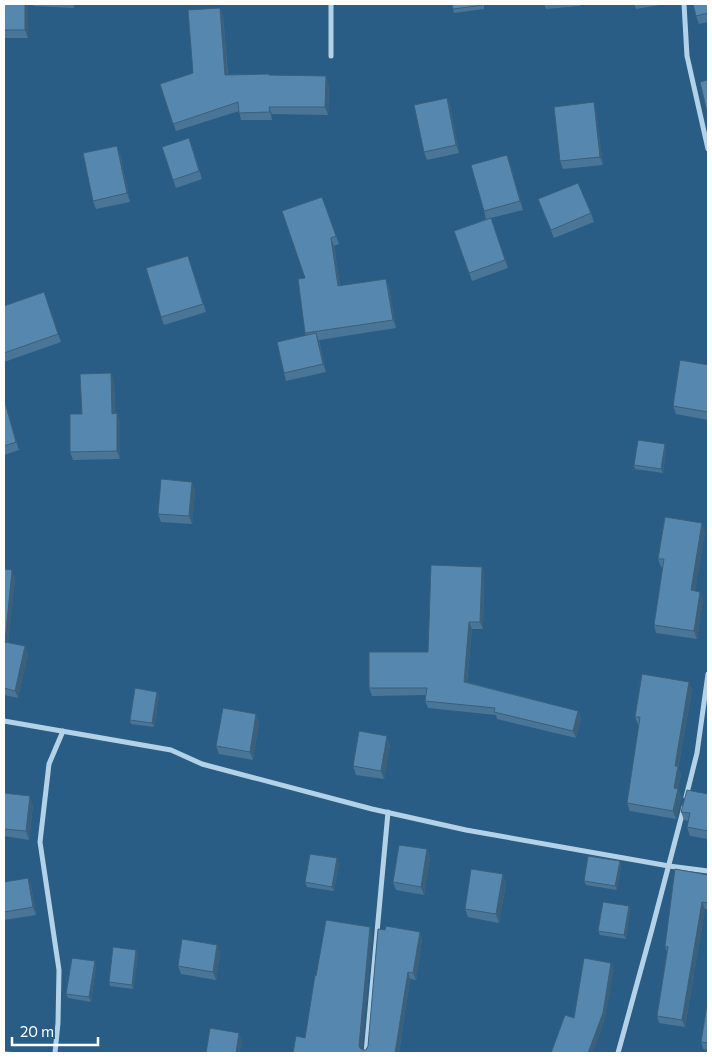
<svg xmlns="http://www.w3.org/2000/svg" width="712" height="1057" font-family="Commissioner,sans-serif">
  <style>
    .lines { fill: none; stroke-linecap: round; stroke-linejoin: round }
    .street { stroke: #b4d2e7; stroke-width: 5 }
    .wall { fill: #4a7596 }
    .shaded-wall { fill: #3c5f7a }
    .building { fill: #5688af; stroke: #3c5f7a }
  </style>
  <rect width="100%" height="100%" fill="#295d85"/>
  <g class="lines">
    <g class="street">
      <polyline points="684,4 687,56 708,149"/>
      <polyline points="331,56 331,4"/>
      <polyline points="4,721 171,750 202,764 372,809 466,830 669,866 708,871"/>
      <polyline points="686,797 697,753 708,674"/>
      <polyline points="55,1053 58,1023 59,970 40,842 49,764 63,731"/>
      <polyline points="366,1053 388,812"/>
      <polyline points="618,1053 652,929 684,807"/>
    </g>
  </g>
  <g class="wall">
    <rect x="4" y="4" width="24" height="34"/>
    <polygon points="33,4 74,4 74,8 33,6"/>
    <polygon points="452,4 484,4 484,9 454,13"/>
    <polygon points="544,4 580,4 580,6 546,9"/>
    <polygon points="634,4 666,4 636,9"/>
    <polygon points="708,4 708,22 699,24 696,16"/>
    <polygon points="223,15 228,75 269,75 329,84 328,115 272,114 272,120 241,120 239,111 176,131 160,84 193,73"/>
    <polygon points="447,98 450,106 459,153 427,160 424,152"/>
    <polygon points="594,102 596,111 603,165 563,169 560,161"/>
    <polygon points="192,146 202,179 176,188 162,147"/>
    <polygon points="120,154 130,202 96,209 93,201"/>
    <polygon points="510,163 523,210 491,218 508,268 472,281 454,231 486,219 484,211"/>
    <polygon points="322,197 339,244 334,246 340,286 386,279 389,288 396,328 319,340 326,372 286,381 284,373 306,336 305,333 305,278"/>
    <polygon points="541,207 591,213 594,222 554,238"/>
    <polygon points="188,256 206,312 164,325 161,317"/>
    <polygon points="44,292 61,342 4,362 4,304 4,306"/>
    <polygon points="708,365 708,420 676,414 673,406"/>
    <polygon points="111,373 114,381 115,414 120,422 120,459 73,460 70,452 82,414"/>
    <polygon points="4,404 8,412 19,450 4,455"/>
    <polygon points="666,448 663,473 635,469 634,465"/>
    <polygon points="195,490 192,524 161,522 158,514"/>
    <polygon points="705,531 695,591 703,600 697,639 656,633 654,625 663,567 661,567 658,559"/>
    <polygon points="482,567 484,574 483,629 472,629 467,682 578,711 581,718 576,738 497,719 496,715 428,708 425,701 426,695 372,696 369,688 428,652"/>
    <polygon points="4,569 15,577 8,643 25,646 28,654 18,698 4,695"/>
    <polygon points="689,682 692,690 678,769 681,774 678,789 681,797 676,819 630,811 627,803 639,725 638,725 635,717"/>
    <polygon points="157,692 159,696 154,727 131,724 130,720"/>
    <polygon points="259,722 253,760 219,754 216,746"/>
    <polygon points="390,744 384,779 356,775 353,766"/>
    <polygon points="4,793 33,805 29,840 4,836"/>
    <polygon points="708,794 708,839 690,836 687,827 688,821 684,820 681,812"/>
    <polygon points="427,849 430,857 424,895 396,890 393,882"/>
    <polygon points="620,861 621,865 617,890 586,885 584,881"/>
    <polygon points="339,863 334,891 307,887 305,882"/>
    <polygon points="708,875 708,910 705,909 685,1027 659,1023 657,1016 667,952 665,946"/>
    <polygon points="4,882 31,886 36,915 4,920"/>
    <polygon points="506,883 499,923 468,917 465,909"/>
    <polygon points="629,906 630,910 626,939 600,935 598,931"/>
    <polygon points="370,927 372,934 362,1050 366,1050 368,1046 385,930 420,932 422,939 416,980 410,979 399,1053 293,1053 305,1038 316,976"/>
    <polygon points="217,945 220,953 216,980 181,974 178,966"/>
    <polygon points="136,950 138,954 133,989 110,986 109,982"/>
    <polygon points="96,966 91,1002 68,998 66,994"/>
    <polygon points="708,1005 708,1050 703,1049 701,1042"/>
  </g>
  <g class="shaded-wall">
    <polygon points="25,4 28,4 28,38 25,30"/>
    <polygon points="220,8 223,15 228,82 225,75"/>
    <polygon points="326,76 329,84 328,115 325,107"/>
    <polygon points="447,98 450,106 459,153 456,145"/>
    <polygon points="594,102 596,111 603,165 600,157"/>
    <polygon points="269,107 272,114 272,120 270,112"/>
    <polygon points="117,146 120,154 130,202 127,193"/>
    <polygon points="507,155 510,163 523,210 520,201"/>
    <polygon points="331,238 334,246 341,295 338,286"/>
    <polygon points="386,279 389,288 396,328 393,320"/>
    <polygon points="316,333 319,342 326,372 323,364"/>
    <polygon points="111,373 114,381 115,422 112,414"/>
    <polygon points="5,403 8,412 19,450 16,442"/>
    <polygon points="117,413 120,422 120,459 117,451"/>
    <polygon points="665,444 666,448 663,473 661,469"/>
    <polygon points="192,482 195,490 192,524 189,516"/>
    <polygon points="702,523 705,531 694,598 691,590"/>
    <polygon points="482,567 484,574 483,629 480,622"/>
    <polygon points="12,570 15,577 8,649 5,642"/>
    <polygon points="700,592 703,600 697,639 694,631"/>
    <polygon points="469,622 472,629 466,689 464,682"/>
    <polygon points="25,646 28,654 18,698 15,691"/>
    <polygon points="689,682 692,690 678,769 681,774 678,791 678,789 681,797 676,819 673,811 675,766"/>
    <polygon points="157,692 159,696 154,727 152,723"/>
    <polygon points="578,711 581,718 576,738 573,731"/>
    <polygon points="256,714 259,722 253,760 250,752"/>
    <polygon points="387,736 390,744 384,779 381,771"/>
    <polygon points="30,796 33,805 29,840 26,831"/>
    <polygon points="427,849 430,857 424,895 421,887"/>
    <polygon points="337,858 339,863 334,891 332,887"/>
    <polygon points="620,861 621,865 617,890 615,886"/>
    <polygon points="503,874 506,883 499,923 496,914"/>
    <polygon points="28,878 31,886 36,915 33,907"/>
    <polygon points="702,902 705,909 685,1027 682,1020"/>
    <polygon points="629,906 630,910 626,939 624,935"/>
    <polygon points="370,927 372,934 362,1053 359,1046"/>
    <polygon points="420,932 422,939 416,980 413,973"/>
    <polygon points="217,945 220,953 216,980 213,972"/>
    <polygon points="136,950 138,954 133,989 132,985"/>
    <polygon points="95,961 96,966 91,1002 89,997"/>
    <polygon points="611,963 614,970 605,1020 593,1053 588,1053"/>
    <polygon points="408,972 410,979 399,1053 395,1053"/>
    <polygon points="239,1033 242,1041 240,1053 236,1053"/>
  </g>
  <g class="building">
    <rect x="4" y="4" width="21" height="26"/>
    <polygon points="452,4 483,4 483,5 453,9"/>
    <polygon points="693,4 708,4 708,13 696,16"/>
    <polygon points="220,8 225,75 269,74 269,75 326,76 325,107 269,107 270,112 239,113 238,102 173,124 160,84 193,73 188,10"/>
    <polygon points="708,80 708,116 700,82"/>
    <polygon points="447,98 456,145 424,152 414,105"/>
    <polygon points="594,102 600,157 560,161 554,107"/>
    <polygon points="189,138 199,171 173,180 162,147"/>
    <polygon points="117,146 127,193 93,201 83,153"/>
    <polygon points="507,155 520,201 484,211 471,165"/>
    <polygon points="578,183 591,213 551,230 538,199"/>
    <polygon points="322,197 336,236 331,238 338,286 386,279 393,320 305,333 298,279 305,278 282,211"/>
    <polygon points="491,218 505,260 469,273 454,231"/>
    <polygon points="188,256 203,304 161,317 146,268"/>
    <polygon points="44,292 58,334 4,353 4,305 4,306"/>
    <polygon points="316,333 323,364 284,373 277,342"/>
    <polygon points="680,360 708,365 708,412 673,406"/>
    <polygon points="111,373 112,414 117,413 117,451 70,452 70,414 82,414 80,374"/>
    <polygon points="5,403 16,442 4,446 4,404"/>
    <polygon points="638,440 665,444 661,469 634,465"/>
    <polygon points="161,479 192,482 189,516 158,514"/>
    <polygon points="665,517 702,523 691,590 700,592 694,631 654,625 664,559 658,559"/>
    <polygon points="431,565 482,567 480,622 469,622 464,682 578,711 573,731 494,712 495,708 425,701 427,688 369,688 369,652 428,652"/>
    <polygon points="4,569 12,570 5,642 25,646 15,691 4,688"/>
    <polygon points="642,674 689,682 675,766 678,766 674,788 678,789 673,811 627,803 640,717 635,717"/>
    <polygon points="135,688 157,692 152,723 130,720"/>
    <polygon points="223,708 256,714 250,752 216,746"/>
    <polygon points="359,731 387,736 381,771 353,766"/>
    <polygon points="687,790 708,794 708,831 687,827 690,813 681,812"/>
    <polygon points="4,793 30,796 26,831 4,829"/>
    <polygon points="399,845 427,849 421,887 393,882"/>
    <polygon points="310,854 337,858 332,887 305,882"/>
    <polygon points="588,856 620,861 615,886 584,881"/>
    <polygon points="471,869 503,874 496,914 465,909"/>
    <polygon points="675,869 708,875 708,903 702,902 682,1020 657,1016 668,947 665,946"/>
    <polygon points="28,878 33,907 4,912 4,882"/>
    <polygon points="603,902 629,906 624,935 598,931"/>
    <polygon points="326,920 370,927 359,1046 360,1048 363,1050 366,1050 368,1046 378,929 385,930 386,926 420,932 413,973 408,972 395,1053 293,1053 296,1036 305,1038 315,975 316,976"/>
    <polygon points="182,939 217,945 213,972 178,966"/>
    <polygon points="113,947 136,950 132,985 109,982"/>
    <polygon points="72,958 95,961 89,997 66,994"/>
    <polygon points="584,958 611,963 603,1013 588,1053 551,1053 565,1015 574,1018"/>
    <polygon points="707,1005 708,1005 708,1043 701,1042"/>
    <polygon points="210,1028 239,1033 236,1053 206,1053"/>
    <polygon points="4,1050 17,1053 4,1053"/>
  </g>
  <rect width="712" height="1057" fill="none" stroke="#ffffff" stroke-width="10"/>
  <path d="M12 1037v8h86v-8" fill="none" stroke="#ffffff" stroke-width="2.5"/>
  <text x="20" y="1037" font-size="15" fill="#ffffff" stroke="#295d85" stroke-width="4" paint-order="stroke">20 m</text>
</svg>
